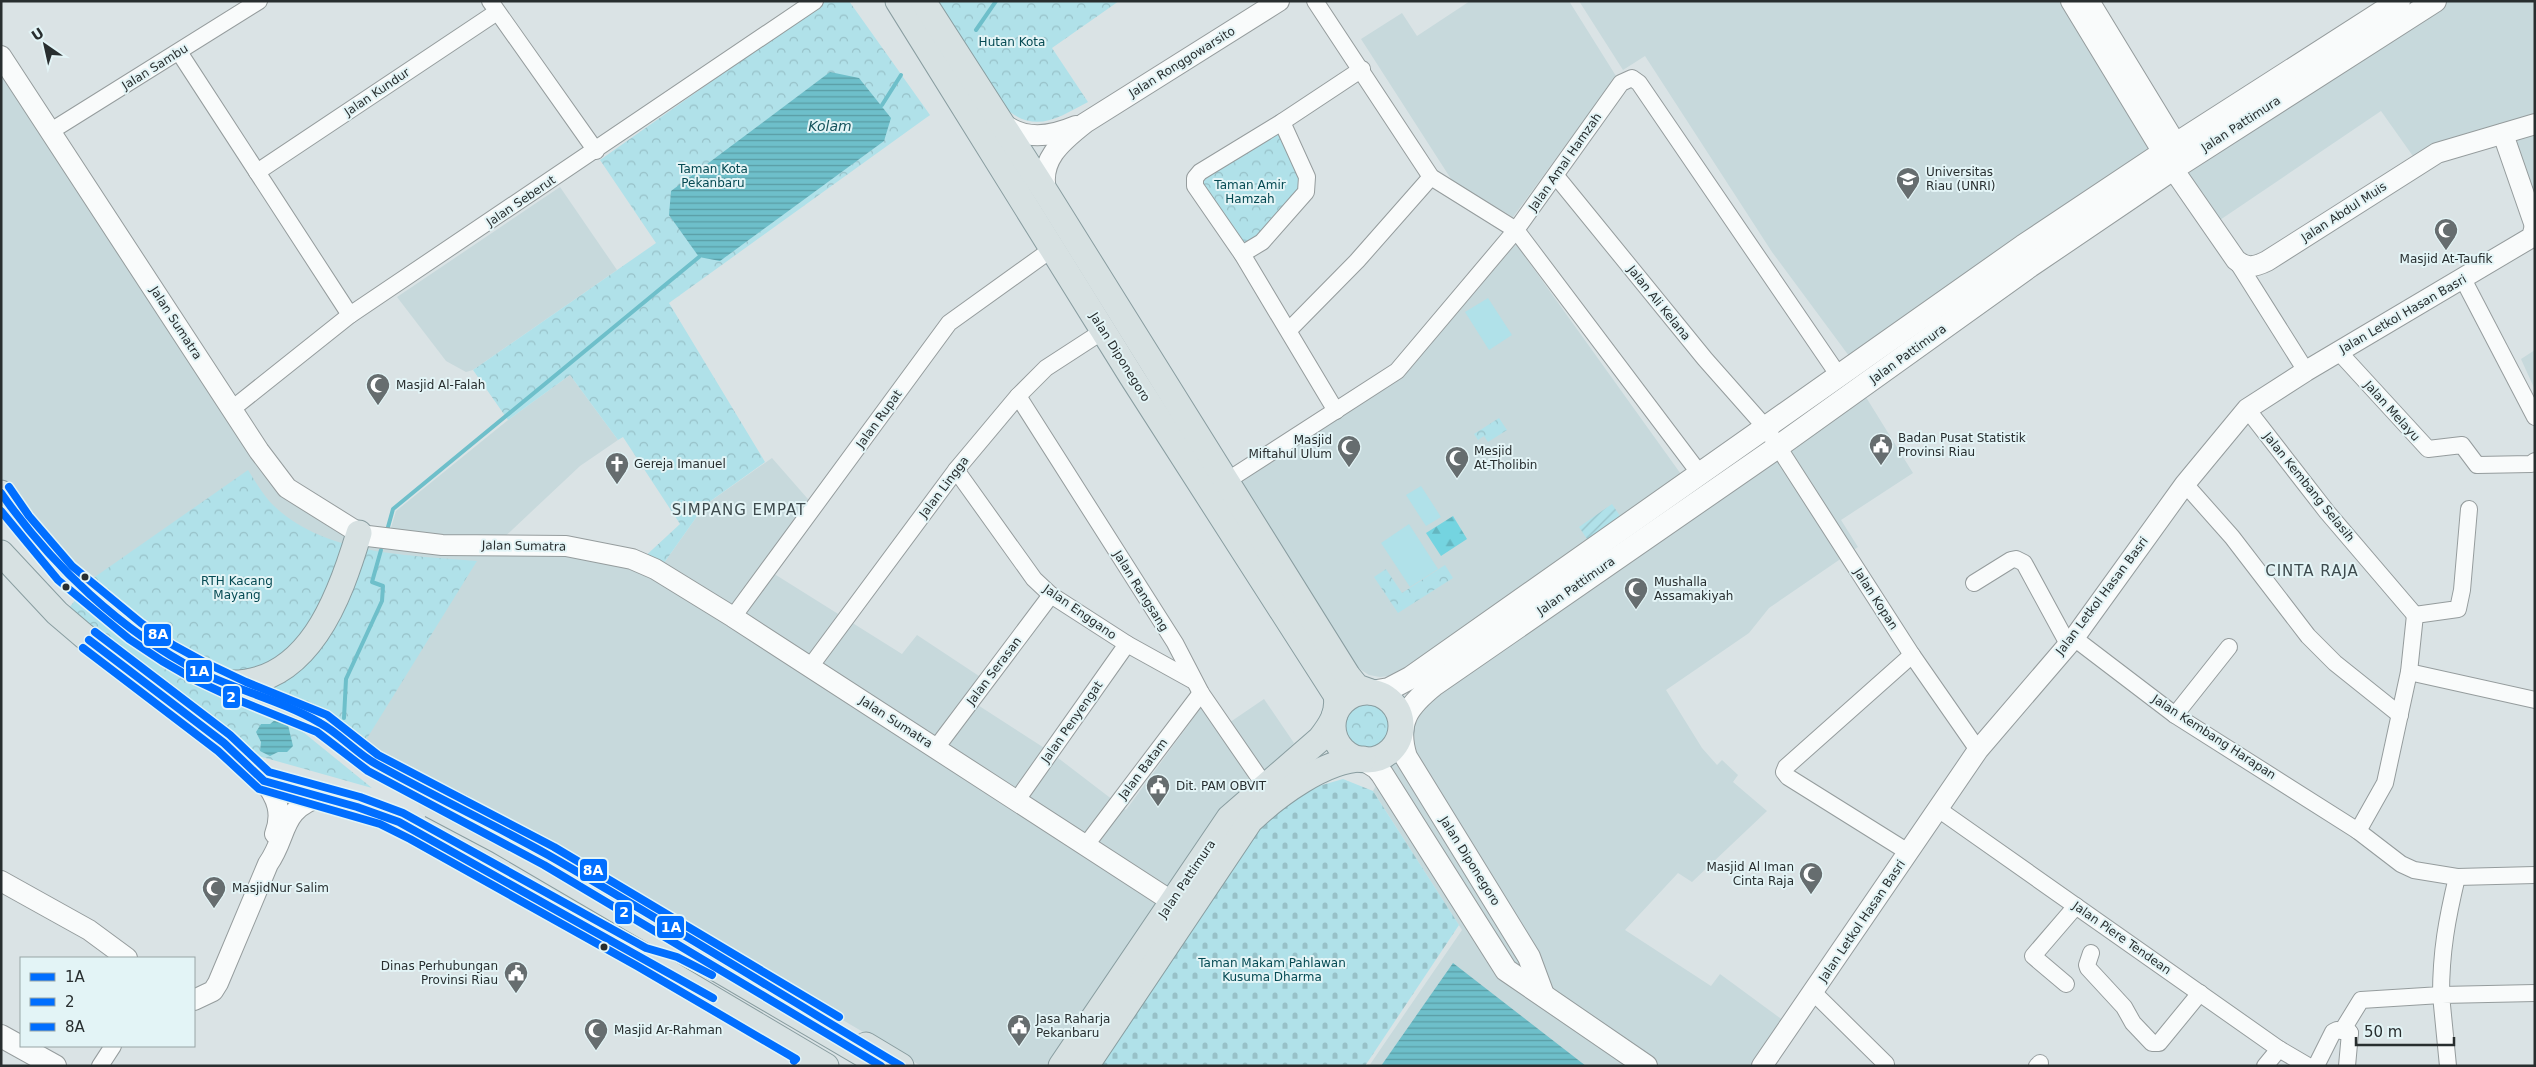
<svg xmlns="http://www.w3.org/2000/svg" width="2536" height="1067" font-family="'DejaVu Sans',sans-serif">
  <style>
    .built { fill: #c7d9dc }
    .grass { fill: #b0e1e9 }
    .forest { fill: url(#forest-firs) }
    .cemetery { fill: url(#cemetery-stones) }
    .park { fill: url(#park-crowns) }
    .garden { fill: url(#garden-furrows) }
    .water { fill: url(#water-rules) }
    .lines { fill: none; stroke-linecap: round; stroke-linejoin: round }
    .stream { stroke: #6ebfca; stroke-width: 4 }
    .minor-casing { stroke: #959c9d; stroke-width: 18 }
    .tertiary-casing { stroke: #959c9d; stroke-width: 22 }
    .secondary-casing { stroke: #959c9d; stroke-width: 24 }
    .primary-casing { stroke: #899da0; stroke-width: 27 }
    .minor { stroke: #f9fbfb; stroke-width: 16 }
    .tertiary { stroke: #f9fbfb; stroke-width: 20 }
    .secondary { stroke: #f9fbfb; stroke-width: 22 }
    .primary { stroke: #d7e1e2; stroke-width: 25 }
    .primary-bridge-casing { stroke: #899da0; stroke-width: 27; stroke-linecap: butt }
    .primary-bridge { stroke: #d7e1e2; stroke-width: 25 }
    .bus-1-casing { stroke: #e3f4f6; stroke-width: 11 }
    .bus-2-casing { stroke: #e3f4f6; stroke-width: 11 }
    .bus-3-casing { stroke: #e3f4f6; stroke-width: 11 }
    .bus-1 { stroke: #006eff; stroke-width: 8 }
    .bus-2 { stroke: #006eff; stroke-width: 8 }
    .bus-3 { stroke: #006eff; stroke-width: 8 }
    .bus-dot { fill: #282e2f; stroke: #e3f4f6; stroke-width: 2 }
    .labels { text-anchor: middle; stroke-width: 4; stroke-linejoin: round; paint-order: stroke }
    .park-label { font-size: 12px; fill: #054a53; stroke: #e3f4f6 }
    .street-label { font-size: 12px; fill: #282e2f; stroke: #e3f4f6 }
    .poi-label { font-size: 12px; fill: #282e2f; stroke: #e3f4f6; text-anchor: start }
    .water-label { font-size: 14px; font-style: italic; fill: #13525b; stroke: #e3f4f6 }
    .quarter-label { font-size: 15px; letter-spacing: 1px; fill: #3e4b4e; stroke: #e3f4f6 }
    .line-badge { stroke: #e3f4f6; stroke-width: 2 }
    .badge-label { font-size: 14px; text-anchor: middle; font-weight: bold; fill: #fff }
  </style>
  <defs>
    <pattern id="forest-firs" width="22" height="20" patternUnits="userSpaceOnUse" patternTransform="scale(1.25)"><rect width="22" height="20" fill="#74d4e0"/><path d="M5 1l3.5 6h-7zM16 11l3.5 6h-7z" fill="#64b6c0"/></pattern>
    <pattern id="cemetery-stones" width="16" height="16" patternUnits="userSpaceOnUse" patternTransform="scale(1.25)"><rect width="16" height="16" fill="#b0e1e9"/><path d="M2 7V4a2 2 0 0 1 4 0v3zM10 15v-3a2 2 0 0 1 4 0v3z" fill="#97c1c8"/></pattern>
    <pattern id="park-crowns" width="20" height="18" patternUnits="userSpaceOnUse" patternTransform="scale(1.25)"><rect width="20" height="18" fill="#b0e1e9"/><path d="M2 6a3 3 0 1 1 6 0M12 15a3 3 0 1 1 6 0" fill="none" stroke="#97c1c8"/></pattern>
    <pattern id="garden-furrows" width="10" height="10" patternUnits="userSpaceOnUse" patternTransform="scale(1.25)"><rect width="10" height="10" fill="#b0e1e9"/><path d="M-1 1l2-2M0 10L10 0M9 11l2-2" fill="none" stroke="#97c1c8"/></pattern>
    <pattern id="water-rules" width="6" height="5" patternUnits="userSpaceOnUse" patternTransform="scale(1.25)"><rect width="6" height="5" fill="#6ebfca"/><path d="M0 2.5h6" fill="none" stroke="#5a9ca4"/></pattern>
  </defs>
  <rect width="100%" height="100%" fill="#dae3e5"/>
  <g class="built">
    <polygon points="1470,1 1569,1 1616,76 1513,217 1453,182 1361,39 1402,13 1417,36"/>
    <polygon points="1579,1 2062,1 2154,147 1849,356 1772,252 1645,56 1623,70"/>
    <polygon points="2447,1 2535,1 2535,118 2415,159 2381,111 2214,224 2179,171 2315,83"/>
    <polygon points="1,59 258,452 358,534 631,560 1161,897 1046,1066 921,1066 475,804 434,790 82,580 1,484"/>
    <polygon points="2535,131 2535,199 2507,138"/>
    <polygon points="560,187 617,270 473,370 466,372 446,361 397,297"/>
    <polygon points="1516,244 1683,477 1396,675 1380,677 1369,675 1358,668 1240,487 1241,480 1408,371"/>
    <polygon points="2535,350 2535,390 2521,359"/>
    <polygon points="570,375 618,440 580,466 497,544 388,538 396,511 508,420"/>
    <polygon points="1864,394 1913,473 1841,520 1858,547 1769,608 1749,633 1666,690 1702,748 1717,765 1722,760 1738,775 1733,782 1767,811 1692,882 1678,873 1625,930 1711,986 1720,974 1784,1021 1753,1066 1369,1066 1462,930 1373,791 1420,709"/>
    <polygon points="772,458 814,506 733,615 659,570 705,505"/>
    <polygon points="768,570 902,654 917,635 985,680 970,700 1049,751 1126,810 1203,705 1220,729 1264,699 1294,743 1265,776 1225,804 1163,895 734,616"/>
  </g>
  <g class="grass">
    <polygon points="1488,298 1512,335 1489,350 1465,312"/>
    <polygon points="1421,486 1441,517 1426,526 1406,495"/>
    <polygon points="1409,524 1438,569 1410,587 1381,543"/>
  </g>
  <polygon class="forest" points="1453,516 1467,539 1441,556 1426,533"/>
  <polygon class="cemetery" points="1343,779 1373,791 1459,925 1365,1066 1094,1066 1245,837 1298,792"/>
  <g class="park">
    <polygon points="826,1 849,1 930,115 669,303 765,462 705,505 659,570 640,561 680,524 623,437 618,440 570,375 508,420 473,370 656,243 600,160"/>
    <path d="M937 1H1119L1052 48 1088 102C1061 116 1038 133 1010 112Z"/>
    <polygon points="1282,122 1306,192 1242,254 1195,186 1200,172"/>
    <polygon points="1499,418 1507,430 1488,442 1484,436 1478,440 1474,434"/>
    <path d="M248 470C255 481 262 493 270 502 321 555 408 555 477 561L361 748 194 668 79 588Z"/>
    <polygon points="1445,565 1453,578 1398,613 1374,577 1386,569 1402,593"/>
    <polygon points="78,597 292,723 372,788 248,753 67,610"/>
    <circle cx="1367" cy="726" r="22"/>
  </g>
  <polygon class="garden" points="1612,504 1622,519 1589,542 1579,527"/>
  <g class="water">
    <polygon points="830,72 859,78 891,118 884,141 720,261 699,257 669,215 671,191"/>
    <polygon points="276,719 282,720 288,725 293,746 287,752 278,752 270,756 260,751 261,742 256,732 261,724 270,724"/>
    <polygon points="1453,963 1586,1066 1381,1066"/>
  </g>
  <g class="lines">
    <g class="stream">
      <polyline points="976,30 996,1"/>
      <polyline points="882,105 901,75"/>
      <polyline points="388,527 393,509 699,257"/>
      <polyline points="344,718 346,679 382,601 383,586 372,582 381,550"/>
    </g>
    <g class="minor-casing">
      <g id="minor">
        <polyline points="490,1 596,151"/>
        <polyline points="1315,1 1431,177 1516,230 1700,474"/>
        <polyline points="179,52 350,315"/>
        <polyline points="51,131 259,1"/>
        <polyline points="257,172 497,12"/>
        <polyline points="1556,176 1705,359 1766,428 1912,655 1978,750"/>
        <polyline points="1242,254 1262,242 1306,192 1307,177 1282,122"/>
        <polyline points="2236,260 2306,371"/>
        <polyline points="2463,279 2535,417"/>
        <polyline points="1289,330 1357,261 1431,177"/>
        <polyline points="2338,351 2428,449 2462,445 2477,465 2531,464 2535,461"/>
        <polyline points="1018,396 1175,643 1201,693 1265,786"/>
        <polyline points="232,409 350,315 815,1"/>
        <polyline points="2247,409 2327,512 2415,615"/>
        <polyline points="1336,411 1242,254 1195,186 1195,178 1200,172 1282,122 1362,69"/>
        <polyline points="956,470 1034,579 1051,595 1127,644 1192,680"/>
        <polyline points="1225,482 1397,371 1516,230 1621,83 1632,78 1639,83 1839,376"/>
        <polyline points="2185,484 2232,537 2308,636 2335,663 2400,715"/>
        <polyline points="1974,583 2011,560 2016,559 2024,563 2068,644"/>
        <polyline points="2415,615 2458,609 2462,590 2469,509"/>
        <polyline points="733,617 949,323 1052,249"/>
        <polyline points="2074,638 2175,715 2358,831 2401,864 2414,870 2457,877 2535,875"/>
        <polyline points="810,667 956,470 1018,396 1046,368 1103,331"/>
        <polyline points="2409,672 2535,700"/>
        <polyline points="2175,715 2229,647"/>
        <polyline points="936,748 1051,595"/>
        <polyline points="1017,800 1127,644"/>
        <polyline points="1938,809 2279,1049 2308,1066"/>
        <polyline points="2358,831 2385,783 2409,672 2415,615"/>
        <polyline points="1086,845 1201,693"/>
        <polyline points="1908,852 1788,777 1784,772 1786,767 1912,655"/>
        <polyline points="2091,953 2087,965 2088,968 2124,1007 2133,1023 2152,1043 2159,1043 2200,993"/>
        <polyline points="2066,984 2033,956 2076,906"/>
        <polyline points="1814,993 1886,1064"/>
        <polyline points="100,1066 113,1046"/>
        <polyline points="2037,1066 2040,1063"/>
        <polyline points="2265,1066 2279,1049"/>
        <polyline points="2316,1066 2333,1032 2337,1030 2350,1033"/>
        <path d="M2347 1066 2350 1033 2345 1026 2361 1000 2441 995C2441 951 2447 919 2457 877"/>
        <polyline points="2448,1066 2441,995 2535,993"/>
      </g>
    </g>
    <g class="tertiary-casing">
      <g id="tertiary">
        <path d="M2071 1 2173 169 2236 260C2247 269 2255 267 2267 261L2437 153 2535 124"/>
        <polyline points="2089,1 2184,157"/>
        <polyline points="1,56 259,451 287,488 359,533 368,536 442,545 566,546 632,559 655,569 733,617 1185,910"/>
        <path d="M1001 122C1024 141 1050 137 1076 126"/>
        <polyline points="2503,134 2535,226"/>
        <path d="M1047 194C1037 161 1062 141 1085 123L1279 1"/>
        <path d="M264 781C277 798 283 813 275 834"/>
        <polyline points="1,881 89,930 127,958"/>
        <path d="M194 1000 213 991 218 983 268 864C289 834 279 809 323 796"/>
        <polyline points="1762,1066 1978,750 2074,638 2185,484 2247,409 2306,371 2532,237 2535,226"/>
      </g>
    </g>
    <g class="secondary-casing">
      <g id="secondary">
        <polyline points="1371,692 1389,689 1410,678 2023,246 2176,144 2399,1"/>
        <polyline points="1363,759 1377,768 1382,774 1506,970 1646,1066"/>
        <path d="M1542 992 1529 957 1406 757C1395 722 1408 706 1434 685L1779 446 2030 266 2173 169 2435 1"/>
        <polyline points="1,1036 55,1066"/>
      </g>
    </g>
    <g class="primary-casing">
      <g id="primary">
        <path d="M898 1 1132 377 1336 695C1339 713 1331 725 1320 739L1229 818 1061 1066"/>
        <polyline points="923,1 1047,194 1348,676 1357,687 1371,692"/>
        <polyline points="1,493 21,522 65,573 135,631 199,671 251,695 307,716 322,724 373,763 462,808"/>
        <polyline points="1,553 57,613 84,636 224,743 264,781 357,807 399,822 642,957 826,1066"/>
        <path d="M227 683C308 687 340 597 359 533"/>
        <circle cx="1367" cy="726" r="34"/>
        <polyline points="866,1045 901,1066"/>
        <path d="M1086 1066 1250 821C1276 796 1325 759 1363 759"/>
      </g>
    </g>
    <use href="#minor" class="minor"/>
    <use href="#tertiary" class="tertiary"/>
    <use href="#secondary" class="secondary"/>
    <use href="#primary" class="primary"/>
    <g class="primary-bridge-casing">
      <polyline id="primary-bridge" points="431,805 499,841 883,1066"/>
    </g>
    <use href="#primary-bridge" class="primary-bridge"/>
    <g class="bus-1-casing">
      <g id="bus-1">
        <path d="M1 493C52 566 121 631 200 672 239 691 283 701 320 723 340 734 356 753 376 764 433 796 491 823 548 855 667 923 783 996 901 1066"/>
        <polyline points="89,640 224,743 264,781 357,807 399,822 713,998"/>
      </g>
    </g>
    <g class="bus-2-casing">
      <g id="bus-2">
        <polyline points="1,511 58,580 129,639 162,661 195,680 238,700 317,732 368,771 544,865 881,1066"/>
        <polyline points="83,648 218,751 259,789 380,824 410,839 637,966 796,1059 794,1061"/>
      </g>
    </g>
    <g class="bus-3-casing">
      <g id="bus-3">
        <polyline points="9,487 29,516 72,566 141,623 173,645 204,662 246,682 327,715 378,755 554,847 839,1017"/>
        <polyline points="95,632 230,735 269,772 360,797 403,813 646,948 677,957 712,975"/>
      </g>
    </g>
    <use href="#bus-1" class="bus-1"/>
    <use href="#bus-2" class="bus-2"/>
    <use href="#bus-3" class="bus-3"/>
  </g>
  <defs>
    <g id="university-pin" transform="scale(1.25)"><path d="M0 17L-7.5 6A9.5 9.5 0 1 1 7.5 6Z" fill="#666d6f" stroke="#e3f4f6"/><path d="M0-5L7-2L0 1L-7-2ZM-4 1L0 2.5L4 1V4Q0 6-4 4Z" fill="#fff"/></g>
    <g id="mosque-pin" transform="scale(1.25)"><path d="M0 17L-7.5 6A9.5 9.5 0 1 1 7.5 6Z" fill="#666d6f" stroke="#e3f4f6"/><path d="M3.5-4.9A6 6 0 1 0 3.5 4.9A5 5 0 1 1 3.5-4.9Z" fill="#fff"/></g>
    <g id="civic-pin" transform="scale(1.25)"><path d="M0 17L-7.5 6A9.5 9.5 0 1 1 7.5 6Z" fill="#666d6f" stroke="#e3f4f6"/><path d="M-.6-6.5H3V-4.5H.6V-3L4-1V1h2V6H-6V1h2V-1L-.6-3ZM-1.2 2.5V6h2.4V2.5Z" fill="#fff"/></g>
    <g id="church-pin" transform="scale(1.25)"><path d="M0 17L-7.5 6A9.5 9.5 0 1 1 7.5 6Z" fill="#666d6f" stroke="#e3f4f6"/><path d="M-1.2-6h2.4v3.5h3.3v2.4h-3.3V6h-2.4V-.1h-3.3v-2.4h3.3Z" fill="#fff"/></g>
  </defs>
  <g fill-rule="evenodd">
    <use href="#university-pin" x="1908" y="179"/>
    <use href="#mosque-pin" x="2446" y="230"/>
    <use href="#mosque-pin" x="378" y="385"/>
    <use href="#civic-pin" x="1881" y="445"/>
    <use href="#mosque-pin" x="1349" y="447"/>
    <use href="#mosque-pin" x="1457" y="458"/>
    <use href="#church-pin" x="617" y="464"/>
    <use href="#mosque-pin" x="1636" y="589"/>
    <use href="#civic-pin" x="1158" y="786"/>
    <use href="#mosque-pin" x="1811" y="874"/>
    <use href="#mosque-pin" x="214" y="888"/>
    <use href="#civic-pin" x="516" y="973"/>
    <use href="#civic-pin" x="1019" y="1026"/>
    <use href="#mosque-pin" x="596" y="1030"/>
  </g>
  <g class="bus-dot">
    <circle cx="85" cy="577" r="4.5"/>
    <circle cx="66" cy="587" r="4.5"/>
    <circle cx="604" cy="947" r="4.5"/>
  </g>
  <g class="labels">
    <g class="park-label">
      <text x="1012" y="46">Hutan Kota</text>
      <text x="713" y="173">Taman Kota<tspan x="713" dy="14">Pekanbaru</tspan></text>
      <text x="1250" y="189">Taman Amir<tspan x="1250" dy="14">Hamzah</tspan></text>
      <text x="237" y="585">RTH Kacang<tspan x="237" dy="14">Mayang</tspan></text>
      <text x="1272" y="967">Taman Makam Pahlawan<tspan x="1272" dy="14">Kusuma Dharma</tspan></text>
    </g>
    <g class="street-label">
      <text transform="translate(1182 62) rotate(-32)" y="4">Jalan Ronggowarsito</text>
      <text transform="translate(155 67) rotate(-32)" y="4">Jalan Sambu</text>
      <text transform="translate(377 92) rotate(-34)" y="4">Jalan Kundur</text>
      <text transform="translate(2241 124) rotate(-33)" y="4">Jalan Pattimura</text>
      <text transform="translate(1565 162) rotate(-55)" y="4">Jalan Amal Hamzah</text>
      <text transform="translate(521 201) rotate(-34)" y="4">Jalan Seberut</text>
      <text transform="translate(2344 212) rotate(-33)" y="4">Jalan Abdul Muis</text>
      <text transform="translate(1659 303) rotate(51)" y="4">Jalan Ali Kelana</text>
      <text transform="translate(2403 314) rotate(-30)" y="4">Jalan Letkol Hasan Basri</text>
      <text transform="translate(176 323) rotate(57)" y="4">Jalan Sumatra</text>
      <text transform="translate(1908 354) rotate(-36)" y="4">Jalan Pattimura</text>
      <text transform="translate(1120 357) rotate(58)" y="4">Jalan Diponegoro</text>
      <text transform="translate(2392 411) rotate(48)" y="4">Jalan Melayu</text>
      <text transform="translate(879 419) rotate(-54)" y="4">Jalan Rupat</text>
      <text transform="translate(944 487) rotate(-53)" y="4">Jalan Lingga</text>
      <text transform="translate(2309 487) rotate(51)" y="4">Jalan Kembang Selasih</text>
      <text transform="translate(524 546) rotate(1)" y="4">Jalan Sumatra</text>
      <text transform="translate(1576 586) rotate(-35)" y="4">Jalan Pattimura</text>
      <text transform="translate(1141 591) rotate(58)" y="4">Jalan Rangsang</text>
      <text transform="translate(2102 596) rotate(-53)" y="4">Jalan Letkol Hasan Basri</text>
      <text transform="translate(1876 599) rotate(57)" y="4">Jalan Kopan</text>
      <text transform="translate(1080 612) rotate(35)" y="4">Jalan Enggano</text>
      <text transform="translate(994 671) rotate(-53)" y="4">Jalan Serasan</text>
      <text transform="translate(896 722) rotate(33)" y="4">Jalan Sumatra</text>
      <text transform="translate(1072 722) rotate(-55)" y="4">Jalan Penyengat</text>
      <text transform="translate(2214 737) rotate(33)" y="4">Jalan Kembang Harapan</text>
      <text transform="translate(1143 769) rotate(-53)" y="4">Jalan Batam</text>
      <text transform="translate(1470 861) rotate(58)" y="4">Jalan Diponegoro</text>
      <text transform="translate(1187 879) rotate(-56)" y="4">Jalan Pattimura</text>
      <text transform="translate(1862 921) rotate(-56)" y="4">Jalan Letkol Hasan Basri</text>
      <text transform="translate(2122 938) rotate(35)" y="4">Jalan Piere Tendean</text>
    </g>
    <g class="poi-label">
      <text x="1926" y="176">Universitas<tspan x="1926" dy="14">Riau (UNRI)</tspan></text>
      <text x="2446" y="263" text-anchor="middle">Masjid At-Taufik</text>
      <text x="396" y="389">Masjid Al-Falah</text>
      <text x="1898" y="442">Badan Pusat Statistik<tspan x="1898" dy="14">Provinsi Riau</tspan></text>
      <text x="1332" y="444" text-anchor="end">Masjid<tspan x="1332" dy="14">Miftahul Ulum</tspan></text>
      <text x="1474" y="455">Mesjid<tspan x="1474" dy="14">At-Tholibin</tspan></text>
      <text x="634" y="468">Gereja Imanuel</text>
      <text x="1654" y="586">Mushalla<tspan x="1654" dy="14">Assamakiyah</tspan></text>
      <text x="1176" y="790">Dit. PAM OBVIT</text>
      <text x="1794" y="871" text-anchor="end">Masjid Al Iman<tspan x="1794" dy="14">Cinta Raja</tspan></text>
      <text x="232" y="892">MasjidNur Salim</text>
      <text x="498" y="970" text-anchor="end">Dinas Perhubungan<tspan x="498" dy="14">Provinsi Riau</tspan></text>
      <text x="1036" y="1023">Jasa Raharja<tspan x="1036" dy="14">Pekanbaru</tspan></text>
      <text x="614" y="1034">Masjid Ar-Rahman</text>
    </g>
    <g class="water-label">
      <text x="830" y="131">Kolam</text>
    </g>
    <g class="quarter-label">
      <text x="739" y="515">SIMPANG EMPAT</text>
      <text x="2312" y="576">CINTA RAJA</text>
    </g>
  </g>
  <g class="line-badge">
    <rect x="143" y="623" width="29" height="24" rx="5" fill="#006eff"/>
    <rect x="185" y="659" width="28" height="24" rx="5" fill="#006eff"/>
    <rect x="222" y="685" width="19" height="24" rx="5" fill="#006eff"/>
    <rect x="579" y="858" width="29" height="24" rx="5" fill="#006eff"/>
    <rect x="614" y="901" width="19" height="24" rx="5" fill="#006eff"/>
    <rect x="656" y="915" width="29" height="24" rx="5" fill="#006eff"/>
  </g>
  <g class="badge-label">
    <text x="158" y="639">8A</text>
    <text x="199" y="676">1A</text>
    <text x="231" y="702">2</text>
    <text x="593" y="875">8A</text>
    <text x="624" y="917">2</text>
    <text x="671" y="932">1A</text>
  </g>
  <rect width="2536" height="1067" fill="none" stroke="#282e2f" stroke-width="5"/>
  <rect x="20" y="957" width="175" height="90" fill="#e3f4f6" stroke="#98a5a6"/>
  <rect x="30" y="973" width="25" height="8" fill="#006eff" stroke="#98a5a6"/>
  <text x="65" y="982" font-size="15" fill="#282e2f">1A</text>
  <rect x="30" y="998" width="25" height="8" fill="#006eff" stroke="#98a5a6"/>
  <text x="65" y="1007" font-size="15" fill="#282e2f">2</text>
  <rect x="30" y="1023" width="25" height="8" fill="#006eff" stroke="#98a5a6"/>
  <text x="65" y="1032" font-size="15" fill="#282e2f">8A</text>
  <g transform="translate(45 45) rotate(326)" stroke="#e3f4f6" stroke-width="4" paint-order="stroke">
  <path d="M0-4L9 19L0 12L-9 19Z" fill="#282e2f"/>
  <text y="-8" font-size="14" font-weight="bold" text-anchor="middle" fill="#282e2f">U</text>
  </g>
  <path d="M2356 1037v8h98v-8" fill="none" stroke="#282e2f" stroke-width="2.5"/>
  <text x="2364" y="1037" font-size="15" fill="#282e2f" stroke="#e3f4f6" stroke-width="4" paint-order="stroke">50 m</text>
</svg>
